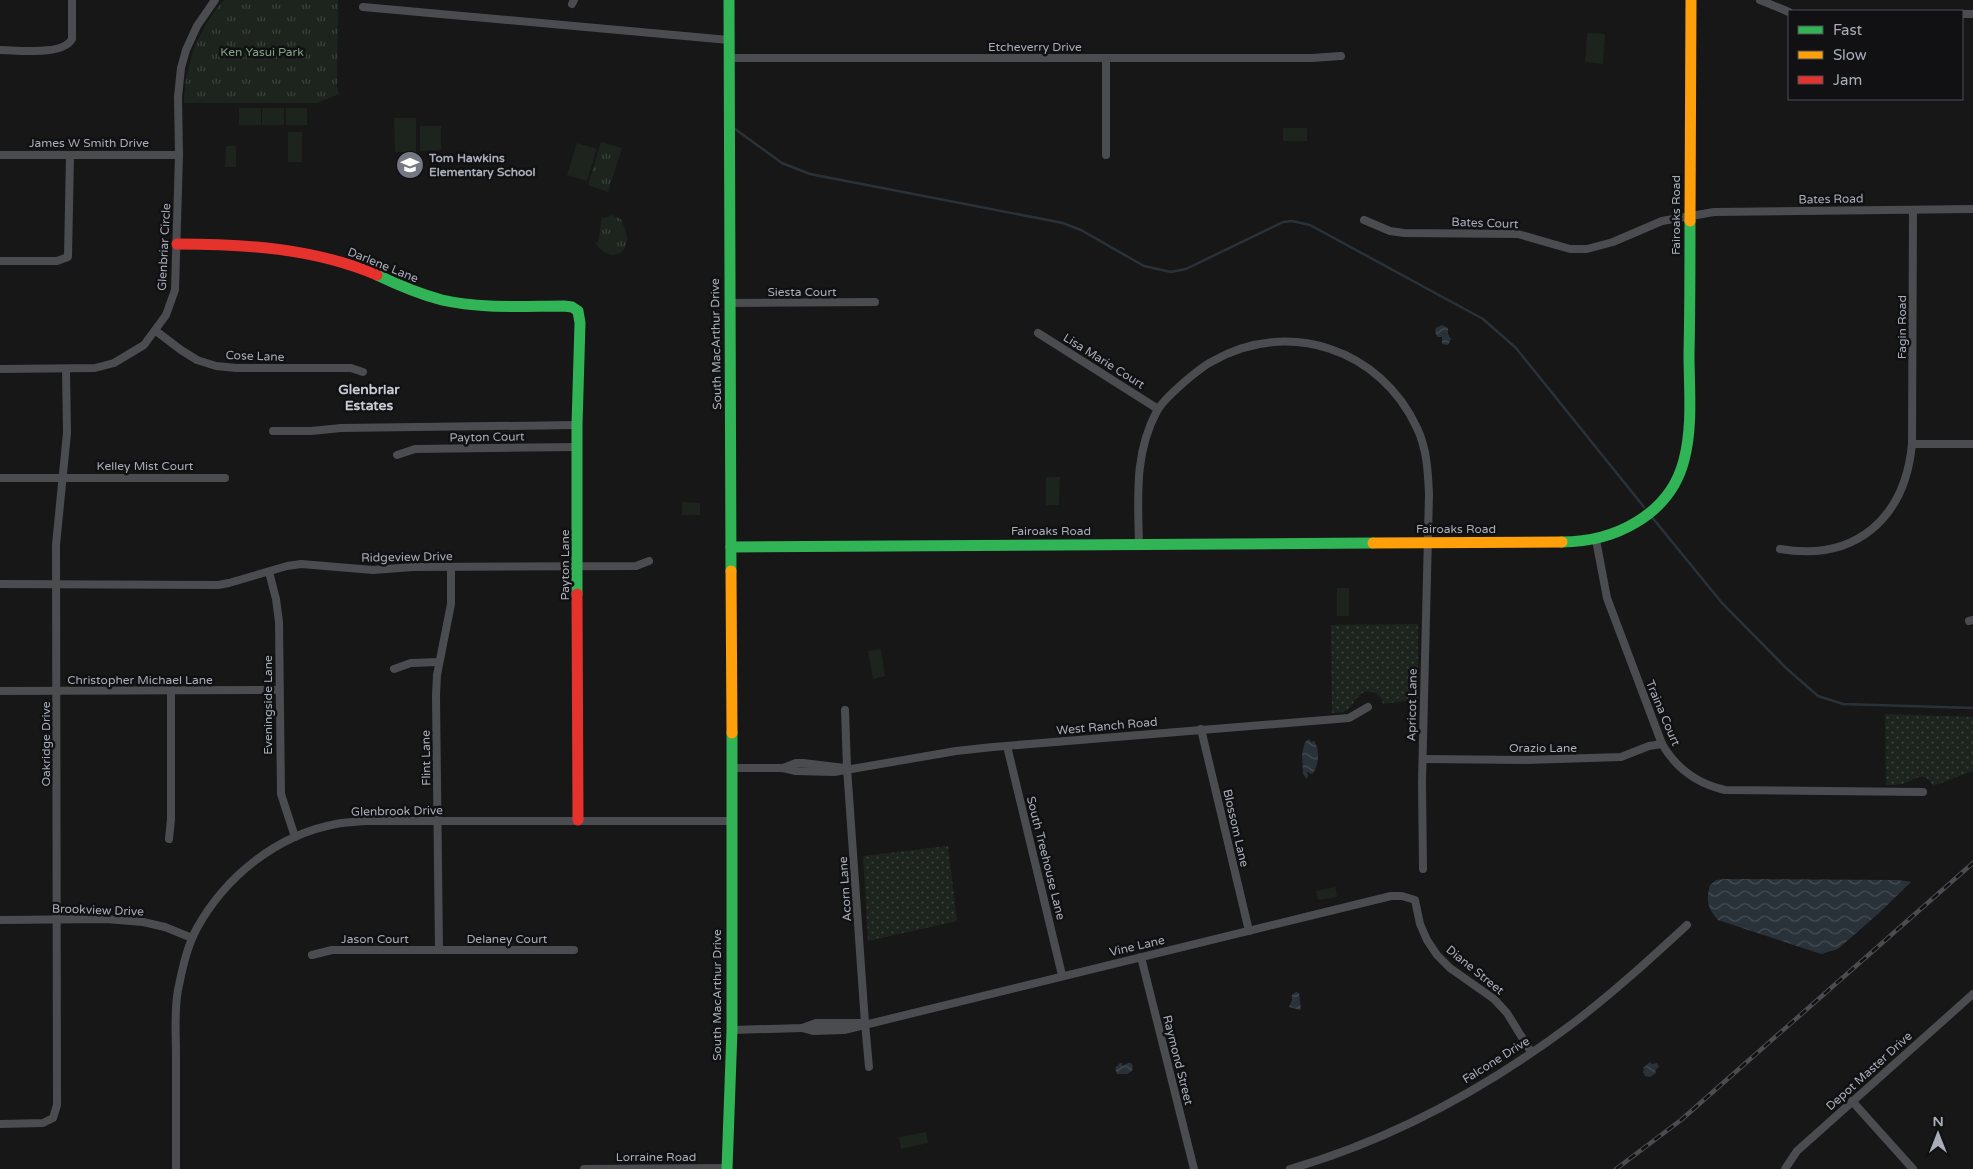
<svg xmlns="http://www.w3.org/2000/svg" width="1973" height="1169" font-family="'Varela Round',sans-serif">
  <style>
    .grass { fill: url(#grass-dots) }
    .park { fill: url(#park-tufts) }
    .pitch { fill: #1d241e }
    .water { fill: url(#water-waves) }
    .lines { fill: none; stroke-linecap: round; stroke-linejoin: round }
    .stream { stroke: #2a3239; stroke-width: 2.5 }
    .street { stroke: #4b4c50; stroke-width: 8 }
    .fast { stroke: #30b455; stroke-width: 11 }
    .slow { stroke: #ff9f0a; stroke-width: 11 }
    .jam { stroke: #e5322d; stroke-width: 11 }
    .rail-casing { stroke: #4b4c4f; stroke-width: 4.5 }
    .rail { stroke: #111113; stroke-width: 2.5; stroke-dasharray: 8; stroke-linecap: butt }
    .labels { text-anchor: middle; stroke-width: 5; stroke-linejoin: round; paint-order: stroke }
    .street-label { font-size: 12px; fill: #a8adb8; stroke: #111113 }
    .park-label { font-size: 12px; fill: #7fa381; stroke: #111113 }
    .poi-label { font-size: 12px; font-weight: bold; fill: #a8adb8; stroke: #111113; text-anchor: start }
    .neighbourhood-label { font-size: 14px; font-weight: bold; fill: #c9ccd4; stroke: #111113 }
  </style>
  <defs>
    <pattern id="grass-dots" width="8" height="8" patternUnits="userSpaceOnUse" patternTransform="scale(1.25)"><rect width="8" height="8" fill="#1d241e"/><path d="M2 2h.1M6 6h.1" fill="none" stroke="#3b413d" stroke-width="1.8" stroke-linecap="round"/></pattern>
    <pattern id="park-tufts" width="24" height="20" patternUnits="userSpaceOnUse" patternTransform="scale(1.25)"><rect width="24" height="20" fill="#1d241e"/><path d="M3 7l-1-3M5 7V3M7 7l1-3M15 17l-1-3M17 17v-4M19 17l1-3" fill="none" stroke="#3b413d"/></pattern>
    <pattern id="water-waves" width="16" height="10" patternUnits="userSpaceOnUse" patternTransform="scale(1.25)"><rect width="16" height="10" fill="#2a3239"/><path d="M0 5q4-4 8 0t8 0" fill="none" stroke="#464d54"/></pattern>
  </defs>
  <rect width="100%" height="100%" fill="#171717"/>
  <g class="grass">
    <path d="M1418 624V699L1383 704C1382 698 1379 694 1373 692 1359 688 1356 703 1348 709 1344 713 1337 713 1332 713L1331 625Z"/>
    <path d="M1885 714 1973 717V771L1933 786C1923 768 1915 781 1902 784 1897 785 1891 785 1886 785Z"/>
    <polygon points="948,846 957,921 868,941 863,856"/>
  </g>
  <g class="park">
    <path d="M224 0H338L337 87 339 94 317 103H184C185 65 198 28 224 0Z"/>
    <polygon points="601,142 622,148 608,192 588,185"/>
    <path d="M611 215 621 219C623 224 628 235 627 241 623 261 603 257 595 242L598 243 602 217 605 218Z"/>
  </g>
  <g class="pitch">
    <polygon points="1587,33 1605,34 1603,64 1585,62"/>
    <rect x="239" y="108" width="22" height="17"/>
    <rect x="262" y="108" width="22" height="17"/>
    <rect x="286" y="108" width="21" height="17"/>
    <polygon points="394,118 416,118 416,152 395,152"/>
    <polygon points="420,126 441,126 441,150 420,151"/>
    <rect x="1283" y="128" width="24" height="13"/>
    <rect x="288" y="132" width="14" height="30"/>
    <polygon points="577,143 597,149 587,181 567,175"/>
    <polygon points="226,146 236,146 236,167 225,167"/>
    <polygon points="1046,477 1060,477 1059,505 1046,505"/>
    <polygon points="682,502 700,503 700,515 682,515"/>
    <rect x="1337" y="588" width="12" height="28"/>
    <polygon points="881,649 885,676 873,679 868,651"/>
    <polygon points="1335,887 1337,897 1318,900 1316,891"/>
    <polygon points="926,1132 928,1143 901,1149 899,1137"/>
  </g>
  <g class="water">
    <polygon points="1442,325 1448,328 1448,334 1451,339 1448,345 1442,344 1442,337 1437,337 1435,331 1436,328"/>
    <path d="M1309 739 1311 742 1314 741C1320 749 1319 765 1313 773L1311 774 1307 771 1308 775 1307 779 1303 774 1302 754 1305 742Z"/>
    <path d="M1725 879 1898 880 1911 882 1879 913 1838 949 1821 954 1718 920C1707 908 1706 900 1710 885L1716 880Z"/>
    <polygon points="1296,992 1299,993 1301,1010 1289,1007 1292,1000 1292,995"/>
    <polygon points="1650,1062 1652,1064 1657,1063 1659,1067 1655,1070 1656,1073 1650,1077 1645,1076 1643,1072 1644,1069 1643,1068"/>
    <polygon points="1120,1063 1122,1063 1122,1066 1128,1063 1131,1063 1133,1066 1132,1071 1127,1074 1117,1074 1115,1068"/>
  </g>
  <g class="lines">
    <g class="stream">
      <polyline points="735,129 782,163 810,174 1063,223 1081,230 1144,266 1171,272 1186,269 1283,222 1292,221 1310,225 1483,319 1516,348 1644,507"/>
      <polyline points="1651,516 1722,603 1786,668 1818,696 1843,704 1973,708"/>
    </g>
    <g class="street">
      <polyline points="1760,0 1789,12"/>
      <polyline points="572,4 574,0"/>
      <polyline points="363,7 729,40"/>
      <polyline points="1962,14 1973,14"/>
      <path d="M0 50C18 50 63 56 72 39V0"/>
      <polyline points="729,58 1312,58 1341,56"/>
      <polyline points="1106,58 1106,155"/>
      <polyline points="0,155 179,155"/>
      <polyline points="1364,220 1390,231 1404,233 1518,234 1570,249 1587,249 1613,242 1662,221 1714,212 1973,209"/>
      <polyline points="0,261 57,261 68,257 70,155"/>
      <polyline points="729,303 875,302"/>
      <polyline points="156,331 181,350 197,360 216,366 236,368 351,368 363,372"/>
      <polyline points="1038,333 1158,409"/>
      <polyline points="0,369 95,368 114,363 144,345 166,315 175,290 179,155 178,97 181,68 186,50 197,26 215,0"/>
      <polyline points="273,431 311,431 341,428 577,425"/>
      <polyline points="1912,444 1973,444"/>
      <polyline points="397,455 415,449 578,447"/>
      <polyline points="0,478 225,478"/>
      <path d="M1596 540 1607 598 1662 744C1676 768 1698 784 1725 790L1923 792"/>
      <path d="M1139 544C1138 498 1134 453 1157 411 1164 398 1199 368 1213 361 1288 318 1381 349 1417 428 1427 449 1428 472 1429 494L1422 782 1423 869"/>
      <path d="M1780 549C1856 562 1905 518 1912 444L1913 210"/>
      <polyline points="269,572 276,599 279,622 281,794 295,837"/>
      <polyline points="0,584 218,585 229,583 287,566 301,564 373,570 413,567 636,566 649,561"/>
      <polyline points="1969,621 1973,620"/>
      <polyline points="394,669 411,663 439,662"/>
      <polyline points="0,691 279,690"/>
      <polyline points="845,710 847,768 865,1023 869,1067"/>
      <polyline points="1201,729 1249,931"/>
      <polyline points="1007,746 1062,975"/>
      <polyline points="1423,759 1526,760 1621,757 1649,746 1662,744"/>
      <polyline points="732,768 783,768 796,771 834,772 956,751 993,747 1349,718 1368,707"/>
      <polyline points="783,768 796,763 803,763 845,768"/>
      <polyline points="169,839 171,819 171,691"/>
      <polyline points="0,920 106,919 143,922 165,927 192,938"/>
      <polyline points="439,950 436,696 437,675 451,604 451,567"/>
      <polyline points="312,955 332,950 574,950"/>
      <polyline points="1141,957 1194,1169"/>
      <polyline points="802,1028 813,1031 844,1030 1391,896 1402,896 1415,900 1420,924 1427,940 1437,955 1450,968 1494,999 1507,1013 1531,1052"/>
      <polyline points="732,1030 802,1028 816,1023 861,1023"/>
      <polyline points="1852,1101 1913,1169"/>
      <polyline points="0,1124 43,1123 53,1118 57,1105 56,545 67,433 66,369"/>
      <path d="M176 1169C176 1131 176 1093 176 1055 176 1034 174 1011 178 990 182 970 187 946 197 928 226 876 277 835 336 824 346 822 356 822 366 821H732"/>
      <polyline points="584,1169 727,1168"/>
      <path d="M1290 1169C1391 1140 1488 1087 1572 1024 1612 994 1650 959 1687 925"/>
      <polyline points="1785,1169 1797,1151 1973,994"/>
    </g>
    <g class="fast">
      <polyline points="729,0 731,571"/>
      <path d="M377 275C398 285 419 294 442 300 481 309 523 306 564 306L572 307 578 311 580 323 577 425V594"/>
      <path d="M1562 542C1614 542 1670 515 1684 460 1693 426 1689 388 1689 354 1690 309 1690 265 1690 221"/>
      <polyline points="731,547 1373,543"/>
      <polyline points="727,1169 732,1030 732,733"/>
    </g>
    <g class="slow">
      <polyline points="1690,221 1691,0"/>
      <polyline points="1373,543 1562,542"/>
      <polyline points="731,571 732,733"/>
    </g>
    <g class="jam">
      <path d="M177 244C246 244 313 248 377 275"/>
      <polyline points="577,594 578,820"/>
    </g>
    <g class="rail-casing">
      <polyline id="rail" points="1616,1169 1681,1120 1973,863"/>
    </g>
    <use href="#rail" class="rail"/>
  </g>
  <defs>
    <g id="school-disc" transform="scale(1.4375)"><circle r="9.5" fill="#757880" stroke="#111113"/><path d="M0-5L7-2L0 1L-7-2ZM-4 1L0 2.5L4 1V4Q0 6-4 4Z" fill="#fff"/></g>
  </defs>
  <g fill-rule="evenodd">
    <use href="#school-disc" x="410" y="165"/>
  </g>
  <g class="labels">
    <g class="street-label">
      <text x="1035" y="51">Etcheverry Drive</text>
      <text x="89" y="147">James W Smith Drive</text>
      <text transform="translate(1831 199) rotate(-1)" y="4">Bates Road</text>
      <text transform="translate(1676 215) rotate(-90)" y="4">Fairoaks Road</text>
      <text transform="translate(1485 223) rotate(2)" y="4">Bates Court</text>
      <text transform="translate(164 247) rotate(-87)" y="4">Glenbriar Circle</text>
      <text transform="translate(383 265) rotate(22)" y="4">Darlene Lane</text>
      <text x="802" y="296">Siesta Court</text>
      <text transform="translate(1902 327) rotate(-90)" y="4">Fagin Road</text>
      <text transform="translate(716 344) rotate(-91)" y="4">South MacArthur Drive</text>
      <text transform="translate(255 356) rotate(2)" y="4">Cose Lane</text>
      <text transform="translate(1104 361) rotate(32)" y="4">Lisa Marie Court</text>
      <text transform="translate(487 437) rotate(-1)" y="4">Payton Court</text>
      <text x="145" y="470">Kelley Mist Court</text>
      <text x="1456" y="533">Fairoaks Road</text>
      <text x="1051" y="535">Fairoaks Road</text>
      <text transform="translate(407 557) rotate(-1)" y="4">Ridgeview Drive</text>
      <text transform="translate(565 565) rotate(-90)" y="4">Payton Lane</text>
      <text x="140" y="684">Christopher Michael Lane</text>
      <text transform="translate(268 705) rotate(-90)" y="4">Eveningside Lane</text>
      <text transform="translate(1412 705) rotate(-89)" y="4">Apricot Lane</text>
      <text transform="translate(1663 713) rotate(67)" y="4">Traina Court</text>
      <text transform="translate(1107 726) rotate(-5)" y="4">West Ranch Road</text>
      <text transform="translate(46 744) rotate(-90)" y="4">Oakridge Drive</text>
      <text x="1543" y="752">Orazio Lane</text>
      <text transform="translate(426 758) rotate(-91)" y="4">Flint Lane</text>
      <text transform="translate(397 811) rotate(-1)" y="4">Glenbrook Drive</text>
      <text transform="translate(1236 828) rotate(77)" y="4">Blossom Lane</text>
      <text transform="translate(1046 858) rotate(76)" y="4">South Treehouse Lane</text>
      <text transform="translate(845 889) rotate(-94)" y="4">Acorn Lane</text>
      <text transform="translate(98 910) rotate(2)" y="4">Brookview Drive</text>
      <text x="375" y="943">Jason Court</text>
      <text x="507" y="943">Delaney Court</text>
      <text transform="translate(1137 946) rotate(-13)" y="4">Vine Lane</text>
      <text transform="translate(1475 970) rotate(39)" y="4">Diane Street</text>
      <text transform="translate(717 995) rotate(-90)" y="4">South MacArthur Drive</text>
      <text transform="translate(1178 1060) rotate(76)" y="4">Raymond Street</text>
      <text transform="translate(1496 1060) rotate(-32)" y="4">Falcone Drive</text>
      <text transform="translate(1869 1071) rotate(-42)" y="4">Depot Master Drive</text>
      <text x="656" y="1161">Lorraine Road</text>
    </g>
    <g class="park-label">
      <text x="262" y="56">Ken Yasui Park</text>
    </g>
    <g class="poi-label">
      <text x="429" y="162">Tom Hawkins<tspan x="429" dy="14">Elementary School</tspan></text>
    </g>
    <g class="neighbourhood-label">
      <text x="369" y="394">Glenbriar<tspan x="369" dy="16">Estates</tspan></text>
    </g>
  </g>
  <rect x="1788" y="10" width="175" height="90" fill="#111113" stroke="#4d4f55"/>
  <rect x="1798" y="26" width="25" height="8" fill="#30b455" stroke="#4d4f55"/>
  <text x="1833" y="35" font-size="15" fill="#a8adb8">Fast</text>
  <rect x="1798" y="51" width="25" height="8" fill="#ff9f0a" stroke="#4d4f55"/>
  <text x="1833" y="60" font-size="15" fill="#a8adb8">Slow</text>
  <rect x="1798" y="76" width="25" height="8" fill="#e5322d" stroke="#4d4f55"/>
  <text x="1833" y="85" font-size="15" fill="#a8adb8">Jam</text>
  <g transform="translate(1938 1134)" stroke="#111113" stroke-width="4" paint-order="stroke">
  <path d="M0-4L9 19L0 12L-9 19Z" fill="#a8adb8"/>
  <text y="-8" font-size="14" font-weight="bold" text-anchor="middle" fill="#a8adb8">N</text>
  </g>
</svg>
